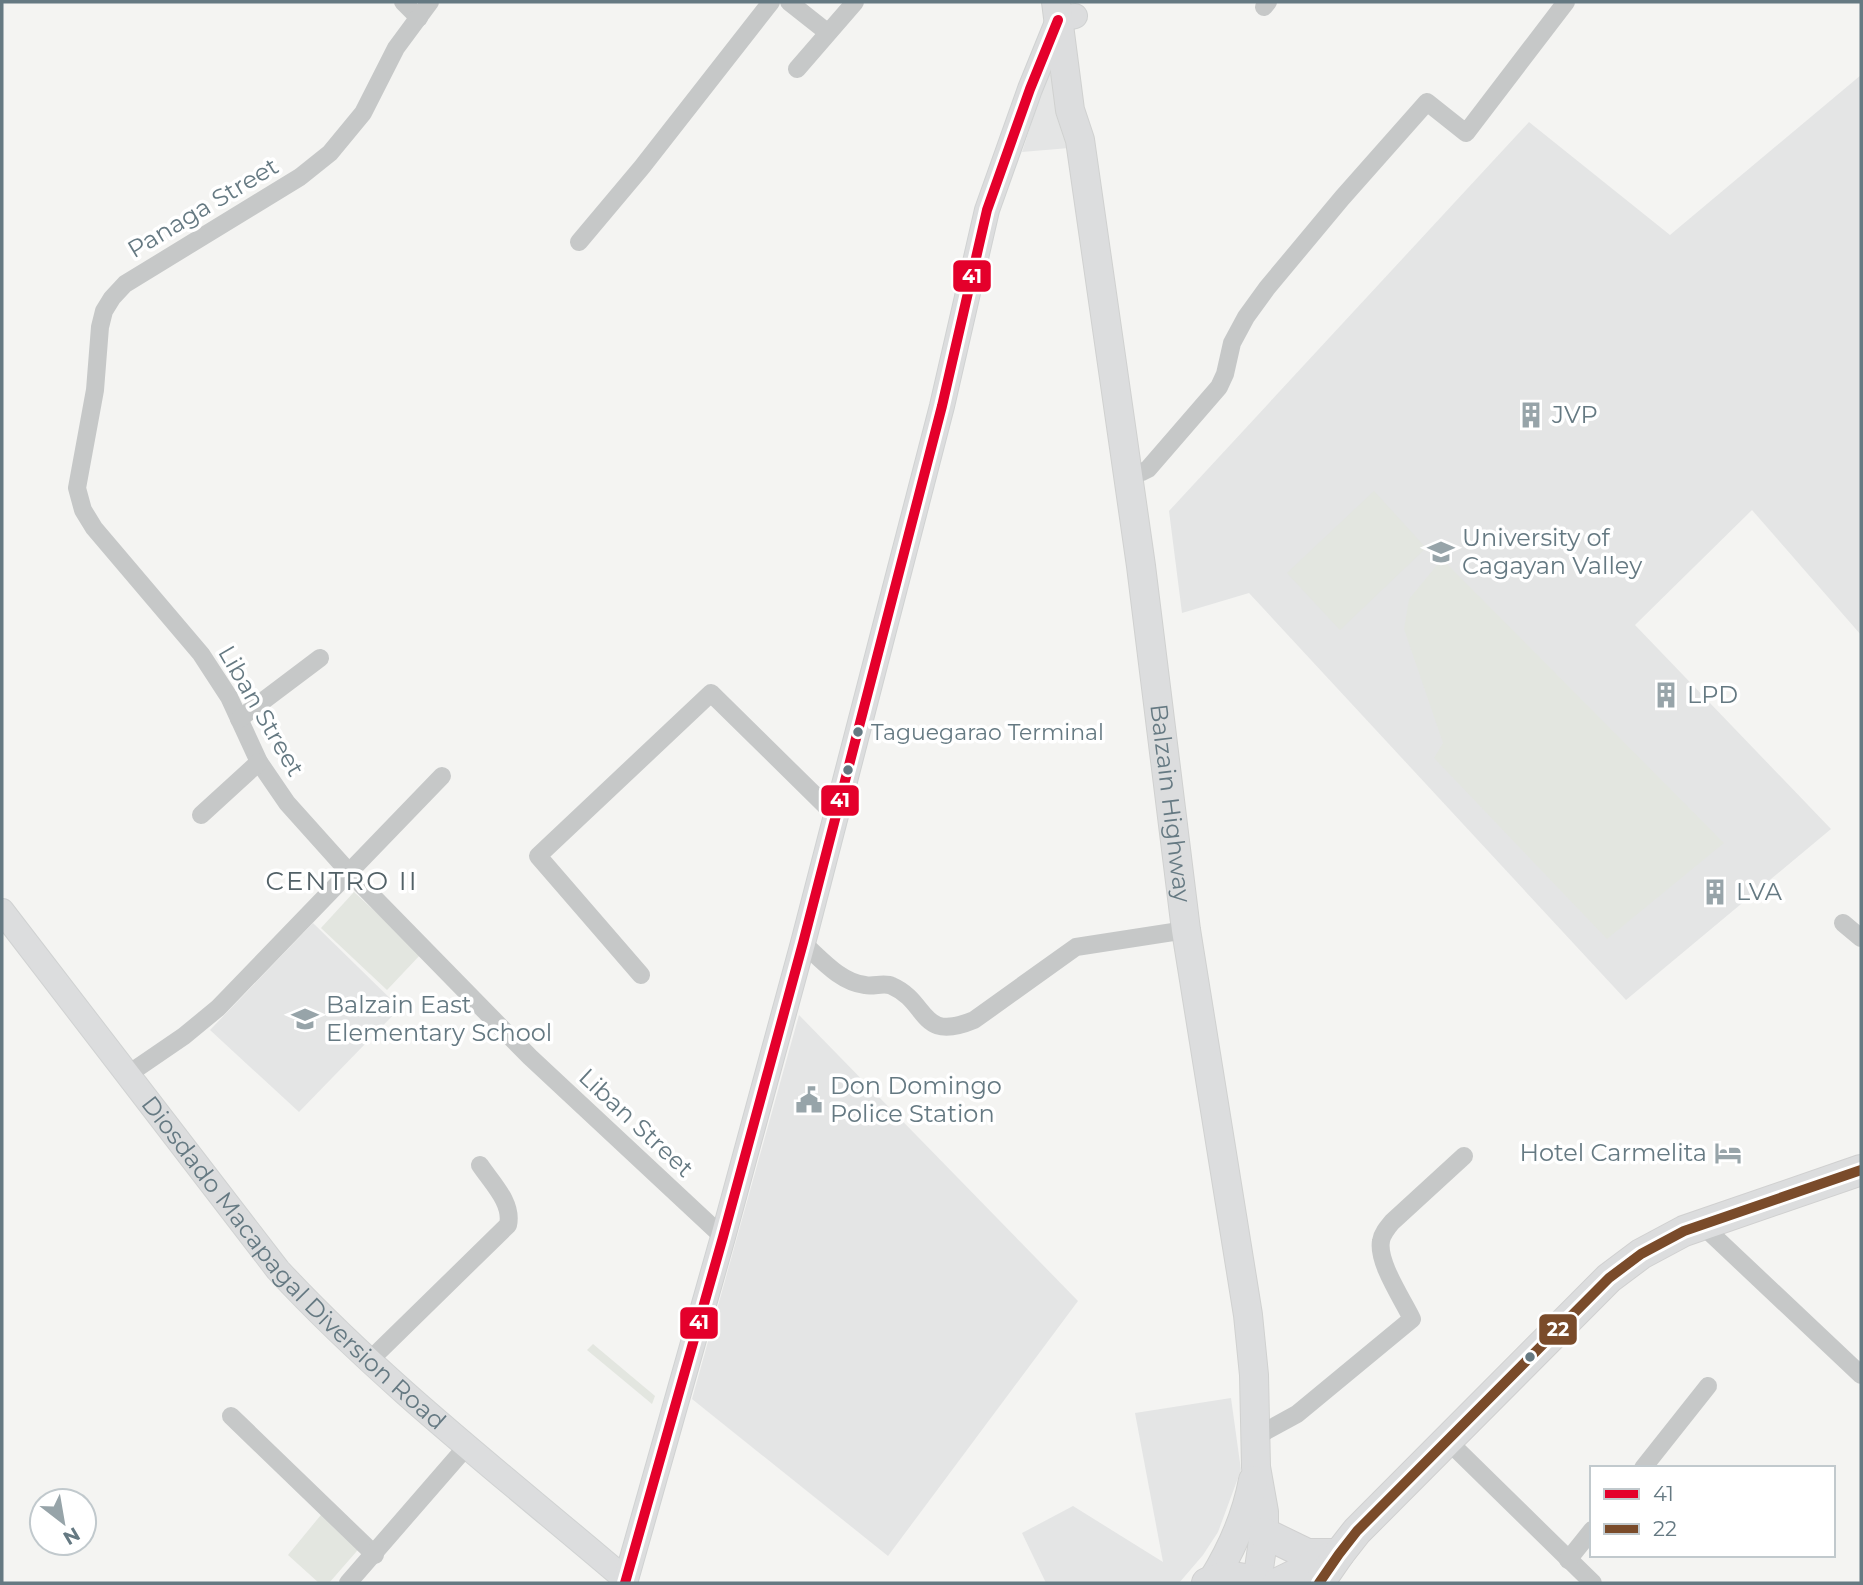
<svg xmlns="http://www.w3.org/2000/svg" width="1863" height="1585" font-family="Montserrat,sans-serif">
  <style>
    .built { fill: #e4e5e5 }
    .green { fill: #e3e6e0 }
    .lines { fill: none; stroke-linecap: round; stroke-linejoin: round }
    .secondary-casing { stroke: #d0d2d2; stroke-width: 26 }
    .primary-casing { stroke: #d0d1d0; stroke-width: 30 }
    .trunk-casing { stroke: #d0d0d0; stroke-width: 32 }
    .minor { stroke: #c6c8c8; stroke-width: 18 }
    .secondary { stroke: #dcddde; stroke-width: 24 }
    .primary { stroke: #dcddde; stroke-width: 28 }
    .trunk { stroke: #dcddde; stroke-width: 30 }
    .bus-1-casing { stroke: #fff; stroke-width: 16 }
    .bus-2-casing { stroke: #fff; stroke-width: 16 }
    .bus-1 { stroke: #e4002b; stroke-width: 10 }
    .bus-2 { stroke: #7a4b2a; stroke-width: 10 }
    .bus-dot { fill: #657982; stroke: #fff; stroke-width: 2.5 }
    .labels { text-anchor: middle; stroke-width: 7; stroke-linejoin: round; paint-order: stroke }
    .bus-label { font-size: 22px; fill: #657982; stroke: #fff; text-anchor: start }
    .street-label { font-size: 24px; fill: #657982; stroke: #fff }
    .poi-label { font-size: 24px; fill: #657982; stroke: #fff; text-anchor: start }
    .neighbourhood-label { font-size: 26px; letter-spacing: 2px; fill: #526167; stroke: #fff }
    .line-badge { stroke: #fff; stroke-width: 2.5 }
    .badge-label { font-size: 19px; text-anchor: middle; font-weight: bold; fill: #fff }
  </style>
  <rect width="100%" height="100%" fill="#f4f4f2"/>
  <g class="built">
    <polygon points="1047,75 1061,75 1069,148 1022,152"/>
    <polygon points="1861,75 1861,635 1752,510 1635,625 1831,829 1626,1000 1249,593 1182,613 1169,511 1529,122 1670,235"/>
    <polygon points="313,923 400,1008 299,1112 210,1030"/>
    <polygon points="799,1015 1078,1301 888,1556 692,1399"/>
    <polygon points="1231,1398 1241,1470 1218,1532 1203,1555 1179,1583 1046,1583 1022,1533 1073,1506 1163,1562 1135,1413"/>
  </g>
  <g class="green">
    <polygon points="1374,491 1426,548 1340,630 1287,573"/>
    <polygon points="1442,559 1724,843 1607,939 1434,758 1443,743 1404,629 1409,599"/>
    <polygon points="354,892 421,954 387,990 321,928"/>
    <polygon points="593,1344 655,1396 652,1404 587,1350"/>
    <polygon points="325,1510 363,1544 329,1583 319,1583 288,1555"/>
  </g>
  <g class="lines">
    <g class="secondary-casing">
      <g id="secondary">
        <path id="s1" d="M2 911 278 1270C384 1384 508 1479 626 1580"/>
        <polyline points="625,1583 723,1237 803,943 942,406 987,210 1030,89 1058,20 1075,16"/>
      </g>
    </g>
    <g class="primary-casing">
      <g id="primary">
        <path id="s2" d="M1056 2 1070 110 1080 140 1141 566 1186 930 1248 1315 1254 1375 1256 1467 1264 1512V1533L1257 1583"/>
        <path d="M1212 1581C1232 1549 1246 1518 1253 1480"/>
      </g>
    </g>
    <g class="trunk-casing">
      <g id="trunk">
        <polyline points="1264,1533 1307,1554 1339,1554"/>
        <path d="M1207 1583C1225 1575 1240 1576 1258 1583"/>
        <polyline points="1278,1583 1335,1555"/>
        <polyline points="1319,1583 1339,1554 1357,1531 1609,1278 1641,1254 1684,1231 1861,1170"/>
      </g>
    </g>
    <g class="minor">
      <polyline points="403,2 419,18"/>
      <polyline points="430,2 396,48 363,113 330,153 300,177 125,284 112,298 104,311 100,327 95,390 77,488 83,510 94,528 201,654 229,697 259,762 287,803 348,871 530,1057 723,1237"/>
      <polyline points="789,2 827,32"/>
      <polyline points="1264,7 1268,2"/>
      <polyline points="797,69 855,2"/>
      <polyline points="579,242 642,167 771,2"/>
      <polyline points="1127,475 1142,472 1148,469 1219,387 1225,374 1232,343 1246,317 1267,288 1342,198 1427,102 1466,133 1566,2"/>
      <polyline points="239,719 320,658"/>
      <polyline points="201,815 259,762"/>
      <polyline points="1843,923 1861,938"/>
      <path d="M803 943C821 959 840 982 865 985 874 987 884 982 892 986 929 1002 919 1043 974 1020L1076 947 1186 930"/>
      <polyline points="641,975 538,856 711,693 835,815"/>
      <polyline points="127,1075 184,1036 218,1008 442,776"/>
      <polyline points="1702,1225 1861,1375"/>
      <path d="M370 1360 508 1225C513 1203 492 1183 480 1165"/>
      <polyline points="231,1416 375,1555"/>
      <path d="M1255 1437 1297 1414 1412 1319C1403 1300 1377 1262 1381 1241 1382 1234 1387 1228 1392 1222L1464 1156"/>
      <polyline points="1448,1441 1593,1583"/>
      <polyline points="1643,1468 1708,1386"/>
      <polyline points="1568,1560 1592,1530"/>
      <polyline points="348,1583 467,1446"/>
    </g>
    <use href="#secondary" class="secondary"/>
    <use href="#primary" class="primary"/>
    <use href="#trunk" class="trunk"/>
    <g class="bus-1-casing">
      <polyline id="bus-1" points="625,1583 723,1237 803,943 942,406 987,210 1030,89 1058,20"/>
    </g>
    <g class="bus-2-casing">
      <polyline id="bus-2" points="1319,1583 1339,1554 1357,1531 1609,1278 1641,1254 1684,1231 1861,1170"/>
    </g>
    <use href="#bus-1" class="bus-1"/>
    <use href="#bus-2" class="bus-2"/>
  </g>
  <defs>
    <g id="building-bare" transform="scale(2.1)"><path d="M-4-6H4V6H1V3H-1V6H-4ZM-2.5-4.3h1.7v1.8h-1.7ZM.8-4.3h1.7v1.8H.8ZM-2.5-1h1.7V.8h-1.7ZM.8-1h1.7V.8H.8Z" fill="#97a4a9" stroke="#fff" stroke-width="2.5" paint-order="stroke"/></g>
    <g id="university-bare" transform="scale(2.1)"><path d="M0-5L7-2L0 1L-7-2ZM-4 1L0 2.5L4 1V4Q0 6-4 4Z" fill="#97a4a9" stroke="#fff" stroke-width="2.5" paint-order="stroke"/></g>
    <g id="school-bare" transform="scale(2.1)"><path d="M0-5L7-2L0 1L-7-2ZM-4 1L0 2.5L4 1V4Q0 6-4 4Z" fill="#97a4a9" stroke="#fff" stroke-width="2.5" paint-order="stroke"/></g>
    <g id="civic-bare" transform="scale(2.1)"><path d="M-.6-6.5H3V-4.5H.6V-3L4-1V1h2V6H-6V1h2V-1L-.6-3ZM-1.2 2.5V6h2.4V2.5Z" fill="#97a4a9" stroke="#fff" stroke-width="2.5" paint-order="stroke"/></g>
    <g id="hotel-bare" transform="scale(2.1)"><path d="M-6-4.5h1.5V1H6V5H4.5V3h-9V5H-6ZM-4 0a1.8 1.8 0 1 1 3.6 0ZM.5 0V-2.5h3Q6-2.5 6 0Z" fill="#97a4a9" stroke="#fff" stroke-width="2.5" paint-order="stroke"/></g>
  </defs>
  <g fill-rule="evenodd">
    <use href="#building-bare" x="1531" y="415"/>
    <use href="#university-bare" x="1441" y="552"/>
    <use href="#building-bare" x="1666" y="695"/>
    <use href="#building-bare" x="1715" y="892"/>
    <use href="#school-bare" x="305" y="1019"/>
    <use href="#civic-bare" x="809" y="1100"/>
    <use href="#hotel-bare" x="1728" y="1153"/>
  </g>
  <g class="bus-dot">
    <circle cx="858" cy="732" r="6"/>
    <circle cx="848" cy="770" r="6"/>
    <circle cx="1530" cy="1357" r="6"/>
  </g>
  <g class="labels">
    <g class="bus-label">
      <text x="871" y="740">Taguegarao Terminal</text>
    </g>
    <g class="street-label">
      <text transform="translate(203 208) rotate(-31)" y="8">Panaga Street</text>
      <text transform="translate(261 711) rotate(60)" y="8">Liban Street</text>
      <text dy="8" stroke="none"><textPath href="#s2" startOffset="810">Balzain Highway</textPath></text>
      <text transform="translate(636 1123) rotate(43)" y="8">Liban Street</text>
      <text dy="8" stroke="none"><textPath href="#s1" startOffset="458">Diosdado Macapagal Diversion Road</textPath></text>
    </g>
    <g class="poi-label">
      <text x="1552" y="423">JVP</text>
      <text x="1462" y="546">University of<tspan x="1462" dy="28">Cagayan Valley</tspan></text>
      <text x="1687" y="703">LPD</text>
      <text x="1736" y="900">LVA</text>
      <text x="326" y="1013">Balzain East<tspan x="326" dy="28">Elementary School</tspan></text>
      <text x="830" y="1094">Don Domingo<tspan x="830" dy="28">Police Station</tspan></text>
      <text x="1707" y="1161" text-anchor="end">Hotel Carmelita</text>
    </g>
    <g class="neighbourhood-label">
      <text x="342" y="890">CENTRO II</text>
    </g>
  </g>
  <g class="line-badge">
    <rect x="952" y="259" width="40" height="34" rx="7" fill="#e4002b"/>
    <rect x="820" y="784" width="40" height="33" rx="7" fill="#e4002b"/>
    <rect x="679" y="1306" width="40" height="34" rx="7" fill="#e4002b"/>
    <rect x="1538" y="1313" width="40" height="33" rx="7" fill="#7a4b2a"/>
  </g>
  <g class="badge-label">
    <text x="972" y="283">41</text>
    <text x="840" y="807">41</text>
    <text x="699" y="1329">41</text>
    <text x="1558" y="1336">22</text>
  </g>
  <rect width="1863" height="1585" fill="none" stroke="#657982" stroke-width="7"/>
  <rect x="1590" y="1466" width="245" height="91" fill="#ffffff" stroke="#c1c9cd" stroke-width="2"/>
  <rect x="1604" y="1489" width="35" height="10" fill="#e4002b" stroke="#c1c9cd" stroke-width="2"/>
  <text x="1653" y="1501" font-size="21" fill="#657982">41</text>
  <rect x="1604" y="1524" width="35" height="10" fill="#7a4b2a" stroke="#c1c9cd" stroke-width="2"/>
  <text x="1653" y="1536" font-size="21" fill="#657982">22</text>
  <g transform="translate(63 1522) rotate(149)"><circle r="33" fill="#ffffff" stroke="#c1c9cd" stroke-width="2"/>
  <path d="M0-5L12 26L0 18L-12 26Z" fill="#97a4a9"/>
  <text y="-10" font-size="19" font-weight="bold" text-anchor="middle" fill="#657982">N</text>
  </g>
</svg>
